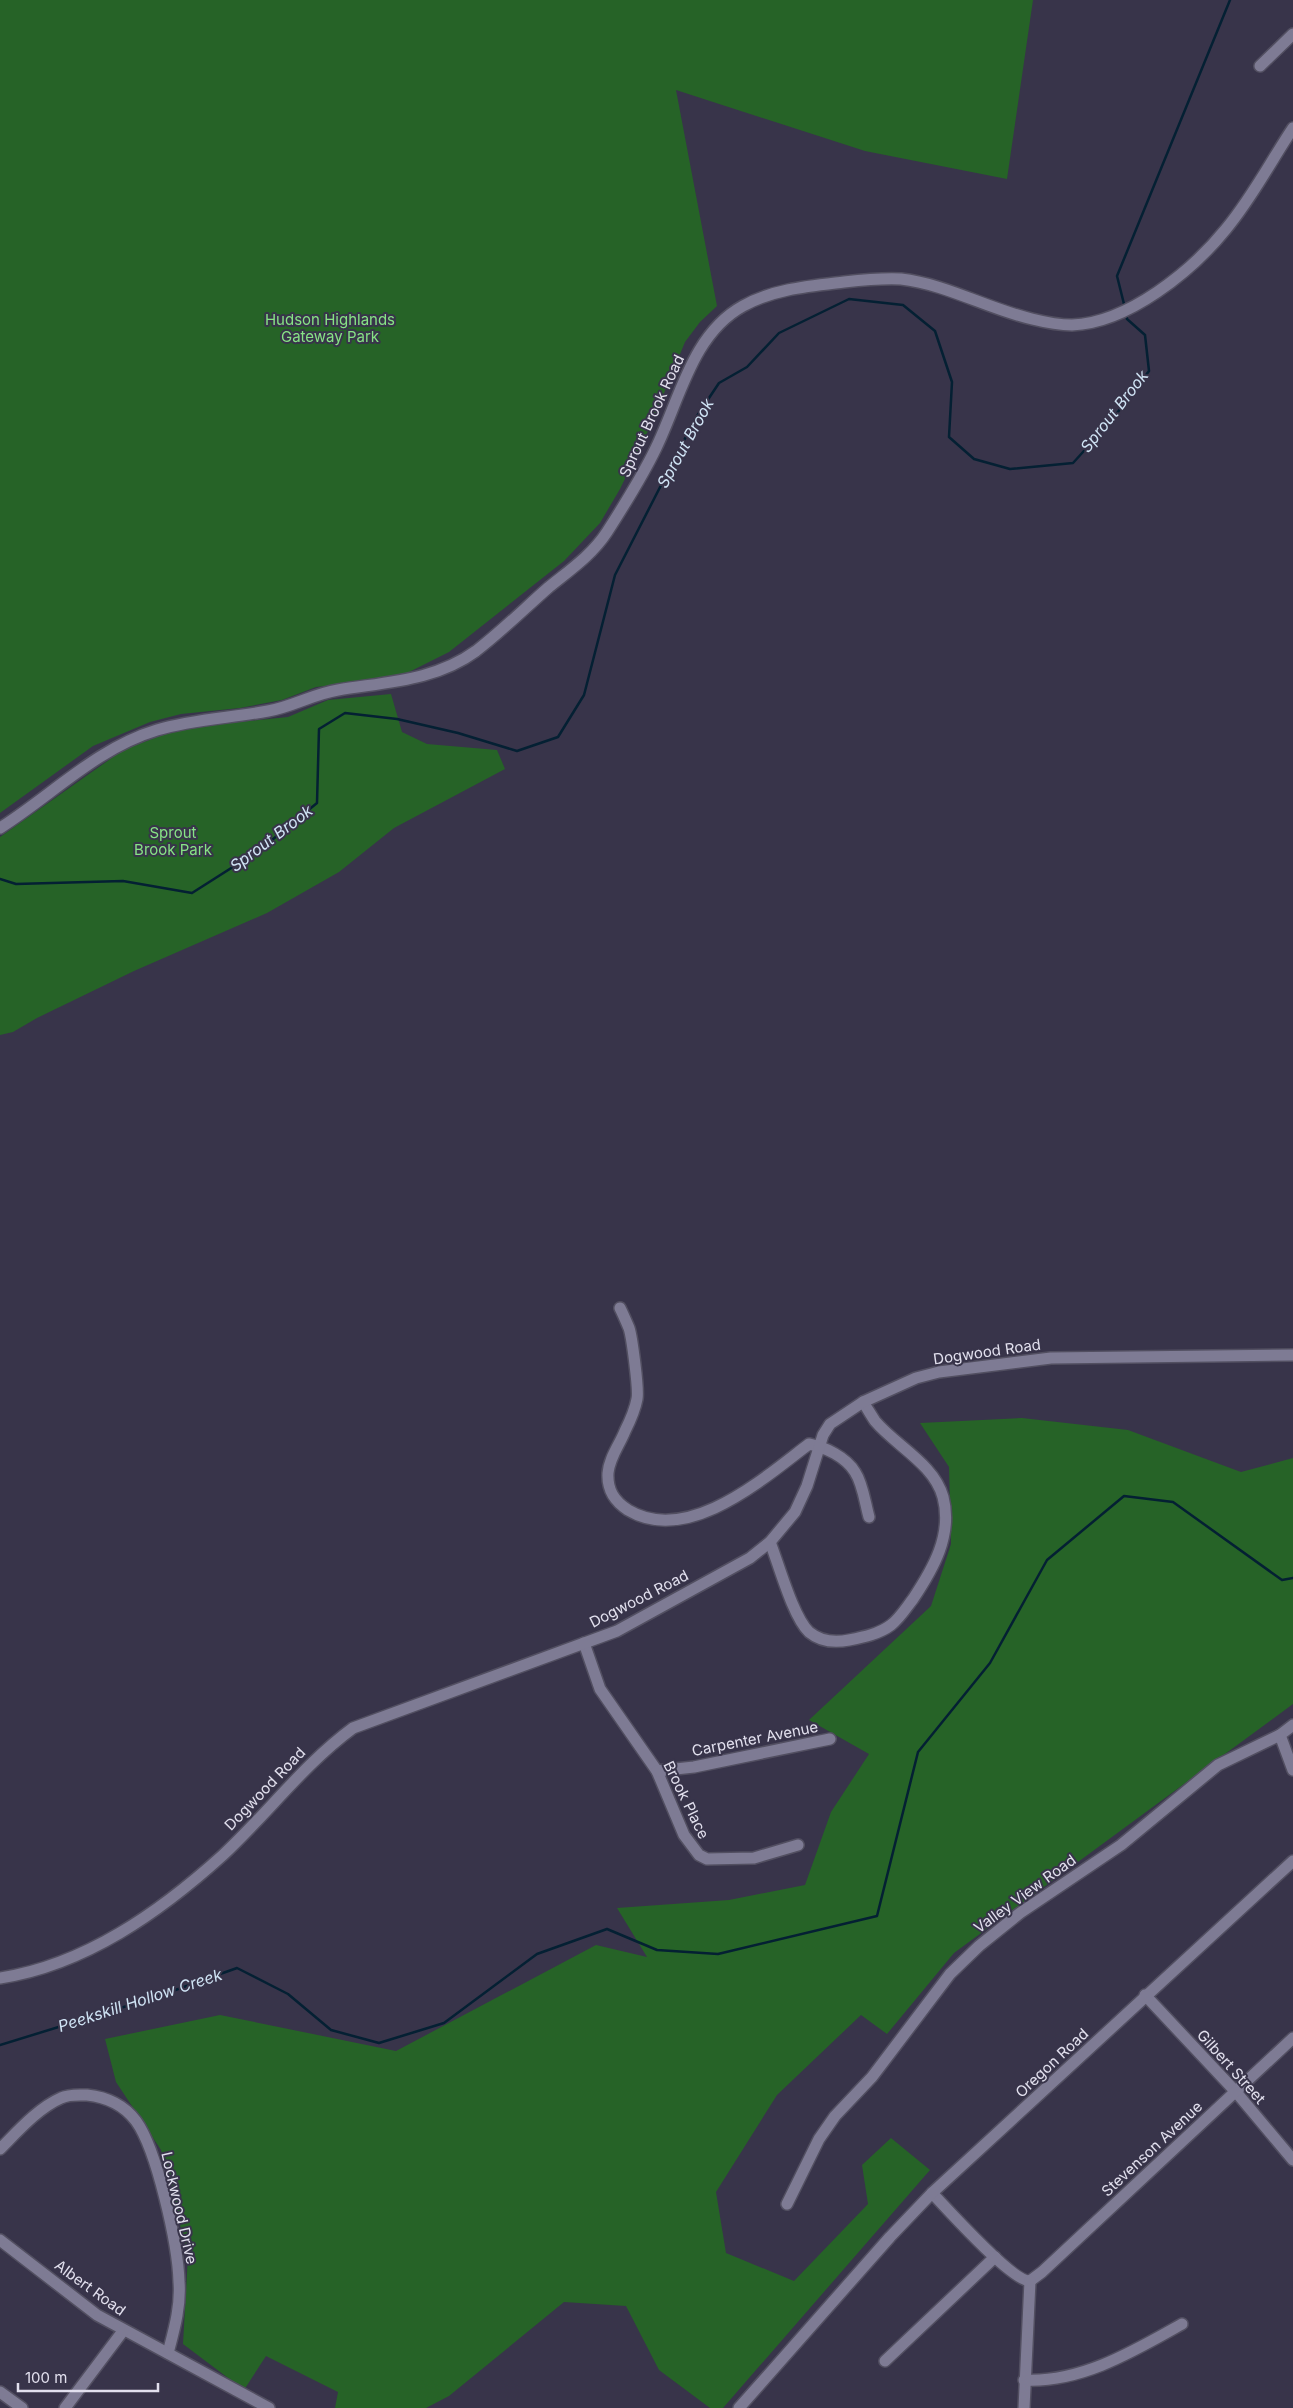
<svg xmlns="http://www.w3.org/2000/svg" width="1293" height="2408" font-family="Inter,sans-serif">
  <style>
    .green { fill: #266327 }
    .lines { fill: none; stroke-linecap: round; stroke-linejoin: round }
    .stream { stroke: #042033; stroke-width: 2.5 }
    .minor-casing { stroke: #524f61; stroke-width: 14 }
    .minor { stroke: #7e7b94; stroke-width: 11 }
    .labels { text-anchor: middle; stroke-width: 4; stroke-linejoin: round; paint-order: stroke }
    .park-label { font-size: 15px; fill: #87e385; stroke: #38344a }
    .street-label { font-size: 15px; fill: #e2e0ee; stroke: #38344a }
    .water-label { font-size: 16px; font-style: italic; fill: #d0e4f5; stroke: #38344a }
  </style>
  <rect width="100%" height="100%" fill="#38344a"/>
  <g class="green">
    <polygon points="0,0 1033,0 1007,179 865,151 676,90 717,306 700,322 685,342 651,425 620,489 600,523 564,561 449,652 405,674 380,680 316,687 282,700 240,708 181,714 150,722 93,746 0,813"/>
    <polygon points="391,694 402,732 427,744 497,750 505,769 394,828 339,872 267,913 134,971 37,1018 13,1032 0,1035 0,837 123,750 181,728 288,717 328,700"/>
    <polygon points="1022,1418 1128,1430 1241,1472 1293,1458 1293,1704 954,1953 887,2034 861,2015 777,2095 716,2192 726,2253 794,2281 868,2204 862,2165 891,2138 930,2170 723,2408 710,2408 659,2370 626,2306 564,2302 449,2396 426,2408 335,2408 338,2392 266,2356 244,2390 183,2344 188,2256 161,2150 116,2082 105,2039 220,2015 396,2051 596,1945 647,1957 617,1908 729,1900 805,1885 831,1812 869,1754 809,1720 931,1606 951,1544 949,1467 920,1423"/>
  </g>
  <g class="lines">
    <g class="stream">
      <polyline points="1125,308 1117,276 1230,0"/>
      <polyline points="0,879 16,884 123,881 192,893 261,849 317,803 319,729 345,713 397,719 458,733 517,751 558,737 584,695 615,575 695,419 719,383 747,367 779,333 849,299 903,305 935,331 952,382 949,437 974,459 1010,469 1073,463 1111,421 1149,371 1145,335 1127,319 1126,313"/>
      <polyline points="0,2045 153,1998 237,1968 288,1994 331,2030 379,2043 444,2023 537,1954 607,1929 657,1950 718,1954 877,1916 918,1752 990,1663 1047,1560 1124,1496 1173,1502 1282,1580 1293,1578"/>
    </g>
    <g class="minor-casing">
      <g id="minor">
        <polyline points="1260,66 1293,34"/>
        <path d="M0 828C52 795 97 748 157 730 193 719 231 718 268 711 292 707 313 694 338 690 385 682 435 681 476 651 502 631 525 608 549 587 570 570 592 555 607 532 625 504 642 477 656 448 680 399 692 334 743 306 773 289 810 286 844 282 862 280 883 278 901 279 946 284 988 309 1032 319 1044 322 1060 325 1072 325 1128 323 1192 271 1226 229 1252 198 1271 161 1293 128"/>
        <path d="M620 1308C623 1314 626 1321 629 1328 632 1337 639 1390 637 1399 635 1410 630 1421 625 1431 620 1444 609 1458 608 1473 607 1490 614 1501 628 1510 688 1546 764 1478 809 1444 825 1447 846 1457 855 1472 863 1484 865 1503 869 1517"/>
        <path d="M770 1542C779 1565 793 1617 809 1632 821 1642 834 1643 849 1640 864 1637 879 1634 891 1625 900 1618 906 1608 913 1599 933 1569 953 1535 943 1497 934 1464 896 1446 875 1421 871 1415 867 1408 863 1402"/>
        <polyline points="584,1643 600,1689 657,1771 684,1835 699,1855 707,1859 754,1858 798,1845"/>
        <polyline points="1293,1725 1280,1735 1293,1770"/>
        <polyline points="657,1771 694,1767 830,1739"/>
        <path d="M0 1978C85 1965 160 1912 223 1855 268 1813 304 1764 353 1728L617 1631 750 1558 770 1542 795 1512 807 1486 823 1435 830 1424 863 1402 916 1378 939 1372 1051 1358 1293 1355"/>
        <polyline points="1145,1995 1236,2092 1293,2160"/>
        <path d="M0 2149C17 2132 38 2108 61 2098 69 2094 78 2095 87 2095 106 2097 124 2105 136 2121 157 2150 178 2245 179 2282 181 2306 174 2330 168 2353"/>
        <path d="M932 2193C947 2209 1013 2282 1030 2281"/>
        <polyline points="787,2204 819,2139 835,2116 872,2077 950,1974 979,1946 1020,1913 1121,1845 1218,1765 1280,1735"/>
        <polyline points="0,2240 97,2315 269,2408"/>
        <polyline points="1030,2281 1042,2272 1293,2038"/>
        <polyline points="885,2361 995,2257"/>
        <path d="M1024 2380C1081 2383 1134 2351 1182 2324"/>
        <polyline points="0,2392 22,2408"/>
        <polyline points="65,2408 123,2331"/>
        <polyline points="739,2408 890,2237 932,2193 1293,1861"/>
        <polyline points="1024,2408 1030,2281"/>
      </g>
    </g>
    <use href="#minor" class="minor"/>
  </g>
  <g class="labels">
    <g class="park-label">
      <text x="330" y="325">Hudson Highlands<tspan x="330" dy="17">Gateway Park</tspan></text>
      <text x="173" y="838">Sprout<tspan x="173" dy="17">Brook Park</tspan></text>
    </g>
    <g class="street-label">
      <text transform="translate(652 416) rotate(-65)" y="5">Sprout Brook Road</text>
      <text transform="translate(987 1352) rotate(-8)" y="5">Dogwood Road</text>
      <text transform="translate(639 1599) rotate(-27)" y="5">Dogwood Road</text>
      <text transform="translate(755 1739) rotate(-11)" y="5">Carpenter Avenue</text>
      <text transform="translate(265 1789) rotate(-46)" y="5">Dogwood Road</text>
      <text transform="translate(686 1800) rotate(64)" y="5">Brook Place</text>
      <text transform="translate(1025 1894) rotate(-36)" y="5">Valley View Road</text>
      <text transform="translate(1052 2063) rotate(-43)" y="5">Oregon Road</text>
      <text transform="translate(1231 2067) rotate(48)" y="5">Gilbert Street</text>
      <text transform="translate(1152 2149) rotate(-43)" y="5">Stevenson Avenue</text>
      <text transform="translate(179 2208) rotate(77)" y="5">Lockwood Drive</text>
      <text transform="translate(90 2288) rotate(36)" y="5">Albert Road</text>
    </g>
    <g class="water-label">
      <text transform="translate(1114 411) rotate(-52)" y="6">Sprout Brook</text>
      <text transform="translate(685 443) rotate(-61)" y="6">Sprout Brook</text>
      <text transform="translate(271 838) rotate(-37)" y="6">Sprout Brook</text>
      <text transform="translate(140 2000) rotate(-18)" y="6">Peekskill Hollow Creek</text>
    </g>
  </g>
  <path d="M18 2383v8h140v-8" fill="none" stroke="#e2e0ee" stroke-width="2.5"/>
  <text x="25" y="2383" font-size="15" fill="#e2e0ee" stroke="#38344a" stroke-width="4" paint-order="stroke">100 m</text>
</svg>
